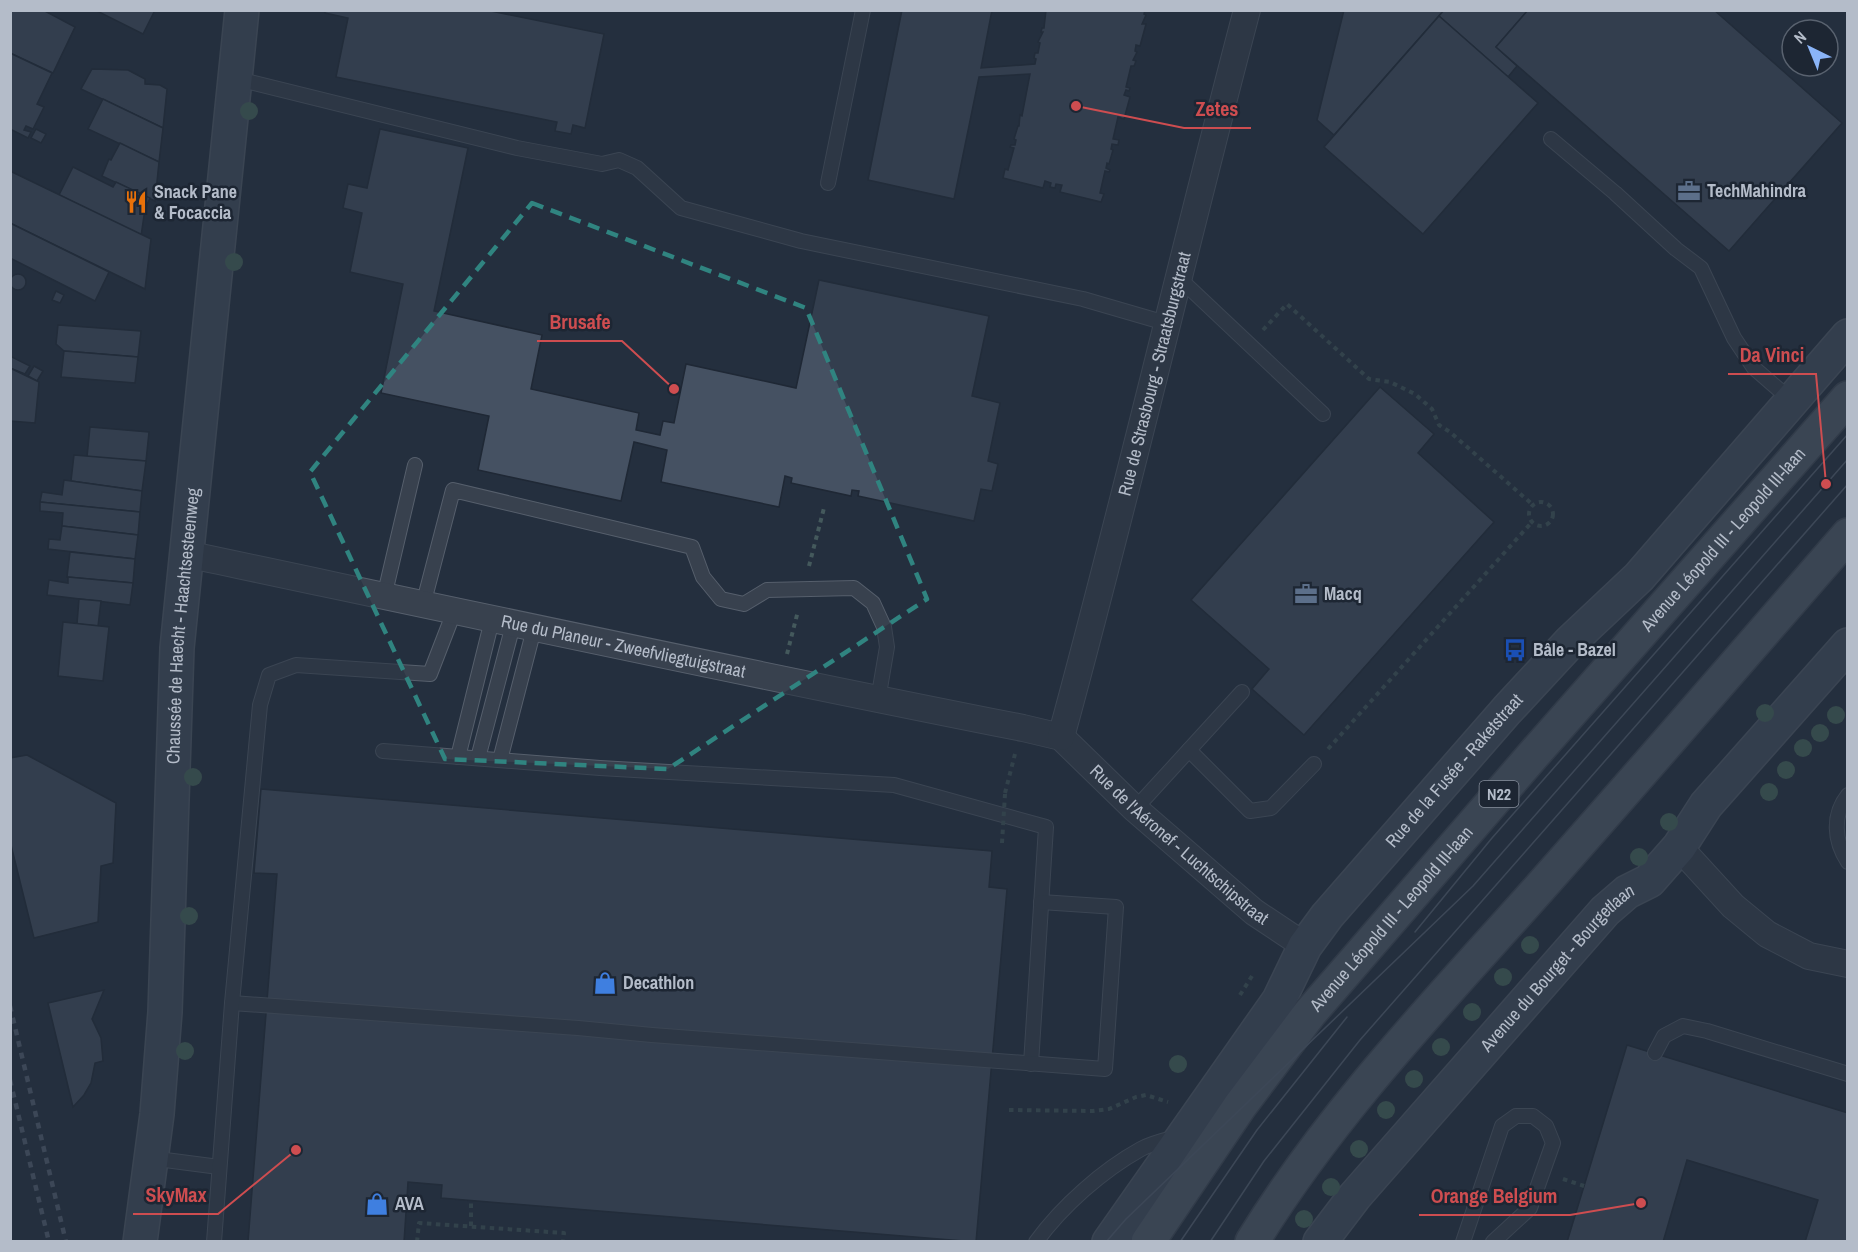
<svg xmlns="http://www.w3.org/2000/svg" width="1858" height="1252" font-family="'Archivo Narrow',sans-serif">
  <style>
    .building { fill: #455162; stroke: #1f2835; stroke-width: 1.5 }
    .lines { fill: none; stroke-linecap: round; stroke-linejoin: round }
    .lane-casing { stroke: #565f6c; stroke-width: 16 }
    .street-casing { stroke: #565f6c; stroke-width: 28 }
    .secondary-casing { stroke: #565f6c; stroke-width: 36 }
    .primary-casing { stroke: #414a57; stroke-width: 36 }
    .path { stroke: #44595c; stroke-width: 4; stroke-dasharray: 4.5 4.5; stroke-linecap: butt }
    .lane { stroke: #38414e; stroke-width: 14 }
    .street { stroke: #38414e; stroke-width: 26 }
    .secondary { stroke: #465061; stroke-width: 33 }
    .primary { stroke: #56606e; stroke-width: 33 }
    .tram { stroke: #5a6575; stroke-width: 1.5 }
    .rail { stroke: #5a6575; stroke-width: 4.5; stroke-dasharray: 6 6; stroke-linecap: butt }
    .path-bridge { stroke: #44595c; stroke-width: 4; stroke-dasharray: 4.5 4.5; stroke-linecap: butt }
    .tree { fill: #4b6a5d }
    .marked { fill: none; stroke: #308480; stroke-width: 4.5; stroke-dasharray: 12 8; stroke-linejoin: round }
    .labels { text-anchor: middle; stroke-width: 5; stroke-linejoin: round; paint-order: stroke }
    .shield { fill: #1d2633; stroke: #878f9c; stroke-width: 1.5 }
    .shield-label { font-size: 16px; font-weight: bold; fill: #b4bcc9 }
    .poi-label { font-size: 18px; font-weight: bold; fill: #b4bcc9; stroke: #1d2633; text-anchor: start }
    .street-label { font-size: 18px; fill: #b4bcc9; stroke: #1d2633 }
    .leader { fill: none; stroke: #ce4d50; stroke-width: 2 }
    .callout-dot { fill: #ce4d50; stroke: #1d2633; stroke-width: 2 }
    .callout-label { font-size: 20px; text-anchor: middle; font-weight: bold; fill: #ce4d50; stroke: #1d2633; stroke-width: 5; stroke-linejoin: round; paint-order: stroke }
  </style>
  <rect width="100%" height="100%" fill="#242f3e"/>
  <g class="building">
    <polygon points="10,10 43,10 75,27 53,73 10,53"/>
    <polygon points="95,10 155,10 143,34"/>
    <polygon points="325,10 486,10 604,34 585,128 573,125 571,134 555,131 557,122 336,77 348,18 325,13"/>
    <polygon points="902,10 992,10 981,68 1035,64 1036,59 1034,58 1035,53 1038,53 1040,43 1038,42 1043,32 1041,32 1042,28 1044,28 1046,10 1145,10 1144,14 1146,15 1142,24 1146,24 1140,46 1136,45 1135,51 1137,52 1133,60 1136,61 1134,66 1131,66 1126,87 1130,88 1129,91 1126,90 1124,95 1130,97 1124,119 1118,117 1113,139 1119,140 1118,145 1112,144 1111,149 1113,150 1109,164 1107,163 1106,168 1110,170 1109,172 1105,171 1100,193 1104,194 1101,202 1060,192 1062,185 1056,184 1055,188 1050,187 1051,183 1045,181 1043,188 1003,178 1005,169 1008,170 1014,148 1010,147 1011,145 1015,145 1016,140 1014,139 1018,126 1019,126 1020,115 1022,116 1030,74 979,77 954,199 868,180"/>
    <polygon points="1344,10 1444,10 1334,135 1317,120"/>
    <polygon points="1444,10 1528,10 1496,47 1517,66 1508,77 1439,16"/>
    <polygon points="1528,10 1714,10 1842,123 1729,251 1496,47"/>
    <polygon points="1439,16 1538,103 1423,234 1324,147"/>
    <polygon points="10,53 52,73 37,104 44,107 33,129 26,126 24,130 31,132 28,138 10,129"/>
    <polygon points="92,69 128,70 145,79 145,84 160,85 167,89 163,128 81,89"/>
    <polygon points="103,99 163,128 159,162 88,129"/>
    <polygon points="36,129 46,134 41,143 31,138"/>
    <polygon points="380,129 468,148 434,311 542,335 531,389 639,413 636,430 660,435 663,421 674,423 686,364 796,388 819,280 989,316 972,396 1000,403 988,461 998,464 992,491 981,489 974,521 858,496 859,491 852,490 851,496 791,483 792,478 785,476 779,507 661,482 667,450 634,442 621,501 478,470 489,416 381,393 403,284 350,272 362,213 343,208 348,184 367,188"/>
    <polygon points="120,143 159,162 155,201 102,176 109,159 111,160"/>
    <polygon points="73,167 113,187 116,182 150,198 145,209 141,236 59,195"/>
    <polygon points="10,171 151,239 145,289 10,223"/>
    <polygon points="10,223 109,272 95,301 10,258"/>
    <circle cx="18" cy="282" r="8"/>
    <polygon points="56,291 64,295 60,303 52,300"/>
    <polygon points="58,325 141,331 138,357 64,351 56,344"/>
    <polygon points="64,351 138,357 135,383 61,377"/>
    <polygon points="10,356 30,366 25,374 10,368"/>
    <polygon points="34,366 43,371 37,381 28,376"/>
    <polygon points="10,368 39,382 35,423 10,421"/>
    <polygon points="1380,387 1434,434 1418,453 1494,522 1304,735 1252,689 1269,669 1191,600"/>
    <polygon points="90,427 149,432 146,461 87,457"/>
    <polygon points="74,455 146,461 142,491 71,481"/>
    <polygon points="64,480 142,491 140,512 40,502 42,492 62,495"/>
    <polygon points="40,502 140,512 138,535 62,526 63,513 40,511"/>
    <polygon points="62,526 138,535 135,559 48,549 49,539 60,540"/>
    <polygon points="70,552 135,559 133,583 67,577"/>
    <polygon points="68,577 133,583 130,605 47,595 49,580 68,583"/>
    <polygon points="79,599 101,601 98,626 77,624"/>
    <polygon points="63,622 109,627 103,681 58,676"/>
    <polygon points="27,755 116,803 113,863 101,866 98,922 34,938 10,841 10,758"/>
    <polygon points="261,789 992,851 989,887 1007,889 976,1242 441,1198 442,1185 408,1182 404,1242 248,1242 277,874 254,873"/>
    <polygon points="104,990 92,1019 101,1038 103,1061 95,1063 91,1083 84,1095 73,1107 48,1003"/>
    <polygon points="1627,1045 1848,1113 1848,1242 1805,1242 1818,1200 1687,1160 1663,1242 1567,1242"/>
  </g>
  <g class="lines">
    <g class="lane-casing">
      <g id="lane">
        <polyline points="234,78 517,148 602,164 619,160 637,168 681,208 801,241 1083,299 1169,324"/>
        <polyline points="1551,139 1615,193 1676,249 1701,268 1734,338 1754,368 1792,401"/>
        <polyline points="828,183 863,10"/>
        <polyline points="1180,279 1323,414"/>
        <polyline points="384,597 415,465"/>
        <polyline points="423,605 453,490 692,547 703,577 721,599 744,604 767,590 854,588 873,603 884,627 887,647 878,700"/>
        <polyline points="1189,750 1250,811 1271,808 1314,764"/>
        <polyline points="383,751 600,768 894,785 1046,827 1031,1064"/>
        <polyline points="458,757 492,620"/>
        <polyline points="478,758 513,625"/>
        <polyline points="500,760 534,629"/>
        <path d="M1848 795C1832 815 1834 841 1848 862"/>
        <polyline points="1135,809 1242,692"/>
        <polyline points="232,1003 578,1028 652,1035 1105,1069 1116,907 1041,902"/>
        <polyline points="1655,1053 1664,1036 1683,1026 1707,1031 1848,1074"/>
        <polyline points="150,1158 219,1167"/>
        <polyline points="214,1242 232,1003 260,705 269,675 296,665 430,674 454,612"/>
        <path d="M1036 1242C1062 1206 1103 1170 1141 1149 1152 1143 1165 1140 1177 1137"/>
        <polyline points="1463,1242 1502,1126 1516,1116 1533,1116 1546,1126 1553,1143 1530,1208 1493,1242"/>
      </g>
    </g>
    <g class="street-casing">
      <g id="street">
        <path id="s1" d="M186 554C465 613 743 673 1023 728L1061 737 1135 809 1254 912 1305 946"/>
        <path id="s2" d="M1061 737C1127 496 1183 252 1247 10"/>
        <polyline points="1679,847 1733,906 1767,934 1809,956 1848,964"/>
      </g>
    </g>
    <g class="secondary-casing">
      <g id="secondary">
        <path id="s3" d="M140 1242 157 1114 165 1012 177 648 242 10"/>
        <path id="s4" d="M1109 1242 1279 1000 1305 946 1327 916 1507 710 1571 641 1639 577 1848 336"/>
        <path id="s5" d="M1320 1242 1355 1196 1605 911 1627 892 1649 881 1679 847 1706 805 1848 645"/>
      </g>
    </g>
    <g class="primary-casing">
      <g id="primary">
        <path id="s6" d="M1148 1242 1240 1106 1310 1013 1534 754 1848 398"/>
        <path d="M1252 1242C1331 1113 1436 1004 1536 892 1641 774 1744 654 1848 535"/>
      </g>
    </g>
    <g class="path">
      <polyline points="1263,330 1287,304 1369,379 1390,382 1415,394 1432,409 1439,425 1450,432 1533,505"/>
      <circle cx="1541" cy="514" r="12"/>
      <polyline points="809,566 824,508"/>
      <polyline points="787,654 798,611"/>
      <polyline points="1328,749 1532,522"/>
      <polyline points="1005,793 1015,754"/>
      <polyline points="1240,995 1252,976"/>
      <polyline points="1009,1110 1093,1111 1109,1109 1136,1097 1146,1095 1168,1102"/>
      <polyline points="1563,1179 1584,1186"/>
      <polyline points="471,1226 471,1200"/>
      <polyline points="417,1242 419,1223 564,1233 563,1242"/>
    </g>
    <use href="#lane" class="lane"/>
    <use href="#street" class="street"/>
    <use href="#secondary" class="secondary"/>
    <use href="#primary" class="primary"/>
    <g class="tram">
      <polyline points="1415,932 1492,838 1848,434"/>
      <polyline points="1106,1242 1126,1219 1473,886 1848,459"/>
      <polyline points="1180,1242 1257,1130 1347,1017"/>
      <polyline points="1210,1242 1264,1161 1360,1040 1848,484"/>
    </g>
    <g class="rail">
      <polyline points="10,1006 66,1242"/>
      <polyline points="10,1080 49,1242"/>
    </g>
    <polyline class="path-bridge" points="1002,843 1005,794"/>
  </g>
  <g class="tree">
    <circle cx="249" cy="111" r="9"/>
    <circle cx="234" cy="262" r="9"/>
    <circle cx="1765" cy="713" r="9"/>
    <circle cx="1836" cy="715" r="9"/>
    <circle cx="1820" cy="733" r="9"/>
    <circle cx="1803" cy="748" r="9"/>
    <circle cx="1786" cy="770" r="9"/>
    <circle cx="193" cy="777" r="9"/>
    <circle cx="1769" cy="792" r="9"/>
    <circle cx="1669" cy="822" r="9"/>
    <circle cx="1639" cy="857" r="9"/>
    <circle cx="189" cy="916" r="9"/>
    <circle cx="1530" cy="945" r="9"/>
    <circle cx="1503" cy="977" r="9"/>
    <circle cx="1472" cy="1012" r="9"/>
    <circle cx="1441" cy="1047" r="9"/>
    <circle cx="185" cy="1051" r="9"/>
    <circle cx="1178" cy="1064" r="9"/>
    <circle cx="1414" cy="1079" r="9"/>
    <circle cx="1386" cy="1110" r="9"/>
    <circle cx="1359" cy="1149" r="9"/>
    <circle cx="1331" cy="1187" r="9"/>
    <circle cx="1304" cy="1219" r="9"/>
  </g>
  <path d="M0 0H1858V1252H0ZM532 203 806 308 927 599 668 769 445 759 310 472Z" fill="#242f3e" fill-opacity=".55" fill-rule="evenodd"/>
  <path class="marked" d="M532 203 806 308 927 599 668 769 445 759 310 472Z"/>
  <defs>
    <g id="office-bare" transform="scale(1.8)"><path d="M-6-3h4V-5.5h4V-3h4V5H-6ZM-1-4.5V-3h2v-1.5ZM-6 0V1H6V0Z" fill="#5c6f8a" stroke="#1d2633" stroke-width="2.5" paint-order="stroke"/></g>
    <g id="restaurant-bare" transform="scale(1.8)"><path d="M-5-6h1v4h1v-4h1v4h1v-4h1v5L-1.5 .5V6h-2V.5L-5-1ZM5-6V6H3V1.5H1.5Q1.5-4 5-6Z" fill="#e8710a" stroke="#1d2633" stroke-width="2.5" paint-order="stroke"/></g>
    <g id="bus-bare" transform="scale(1.8)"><path d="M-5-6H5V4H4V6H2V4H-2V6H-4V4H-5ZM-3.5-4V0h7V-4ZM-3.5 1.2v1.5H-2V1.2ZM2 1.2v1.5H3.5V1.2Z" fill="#1a4fb4" stroke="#1d2633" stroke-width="2.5" paint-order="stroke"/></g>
    <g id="shop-bare" transform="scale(1.8)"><path d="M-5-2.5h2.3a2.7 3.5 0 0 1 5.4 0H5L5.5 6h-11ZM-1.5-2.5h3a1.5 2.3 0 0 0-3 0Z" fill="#3f7fe0" stroke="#1d2633" stroke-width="2.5" paint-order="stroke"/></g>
  </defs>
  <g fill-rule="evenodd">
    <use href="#office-bare" x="1689" y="191"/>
    <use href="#restaurant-bare" x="136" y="202"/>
    <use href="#office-bare" x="1306" y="594"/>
    <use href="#bus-bare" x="1515" y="650"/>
    <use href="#shop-bare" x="605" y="983"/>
    <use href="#shop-bare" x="377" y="1204"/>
  </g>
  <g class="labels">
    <rect class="shield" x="1479.5" y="781" width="39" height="26" rx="4.5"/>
    <g class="shield-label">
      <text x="1499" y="800">N22</text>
    </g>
    <g class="poi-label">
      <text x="1707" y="197">TechMahindra</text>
      <text x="154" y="198">Snack Pane<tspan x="154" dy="21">&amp; Focaccia</tspan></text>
      <text x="1324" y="600">Macq</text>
      <text x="1533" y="656">Bâle - Bazel</text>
      <text x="623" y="989">Decathlon</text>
      <text x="395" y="1210">AVA</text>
    </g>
    <g class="street-label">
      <text dy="6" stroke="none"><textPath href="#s2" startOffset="375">Rue de Strasbourg - Straatsburgstraat</textPath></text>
      <text dy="6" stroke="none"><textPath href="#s6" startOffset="909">Avenue Léopold III - Leopold III-laan</textPath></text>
      <text dy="6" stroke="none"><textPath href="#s3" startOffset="618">Chaussée de Haecht - Haachtsesteenweg</textPath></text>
      <text dy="6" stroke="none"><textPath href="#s1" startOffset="447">Rue du Planeur - Zweefvliegtuigstraat</textPath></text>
      <text dy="6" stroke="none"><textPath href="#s4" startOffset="586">Rue de la Fusée - Raketstraat</textPath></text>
      <text dy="6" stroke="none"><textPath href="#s1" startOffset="1054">Rue de l'Aéronef - Luchtschipstraat</textPath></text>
      <text dy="6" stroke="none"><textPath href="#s6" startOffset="405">Avenue Léopold III - Leopold III-laan</textPath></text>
      <text dy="6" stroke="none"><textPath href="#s5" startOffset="363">Avenue du Bourget - Bourgetlaan</textPath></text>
    </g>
  </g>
  <path class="leader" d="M1076 106L1184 128H1251M674 389L622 341H537M1826 484L1816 374H1728M296 1150L218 1214H133M1641 1203L1570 1215H1419"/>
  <g class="callout-dot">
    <circle cx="1076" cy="106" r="6"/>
    <circle cx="674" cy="389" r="6"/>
    <circle cx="1826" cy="484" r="6"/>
    <circle cx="296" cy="1150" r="6"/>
    <circle cx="1641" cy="1203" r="6"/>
  </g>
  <g class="callout-label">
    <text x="1217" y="116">Zetes</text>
    <text x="580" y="329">Brusafe</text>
    <text x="1772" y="362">Da Vinci</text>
    <text x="176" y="1202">SkyMax</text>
    <text x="1494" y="1203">Orange Belgium</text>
  </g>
  <rect width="1858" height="1252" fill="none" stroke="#b4bcc9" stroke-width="24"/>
  <g transform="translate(1810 48) rotate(317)"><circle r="28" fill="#1d2633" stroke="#59626f" stroke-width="1.5"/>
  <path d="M0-4.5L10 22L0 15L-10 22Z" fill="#8ab4f8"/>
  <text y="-9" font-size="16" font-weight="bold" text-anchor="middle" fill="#b4bcc9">N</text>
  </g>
</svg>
